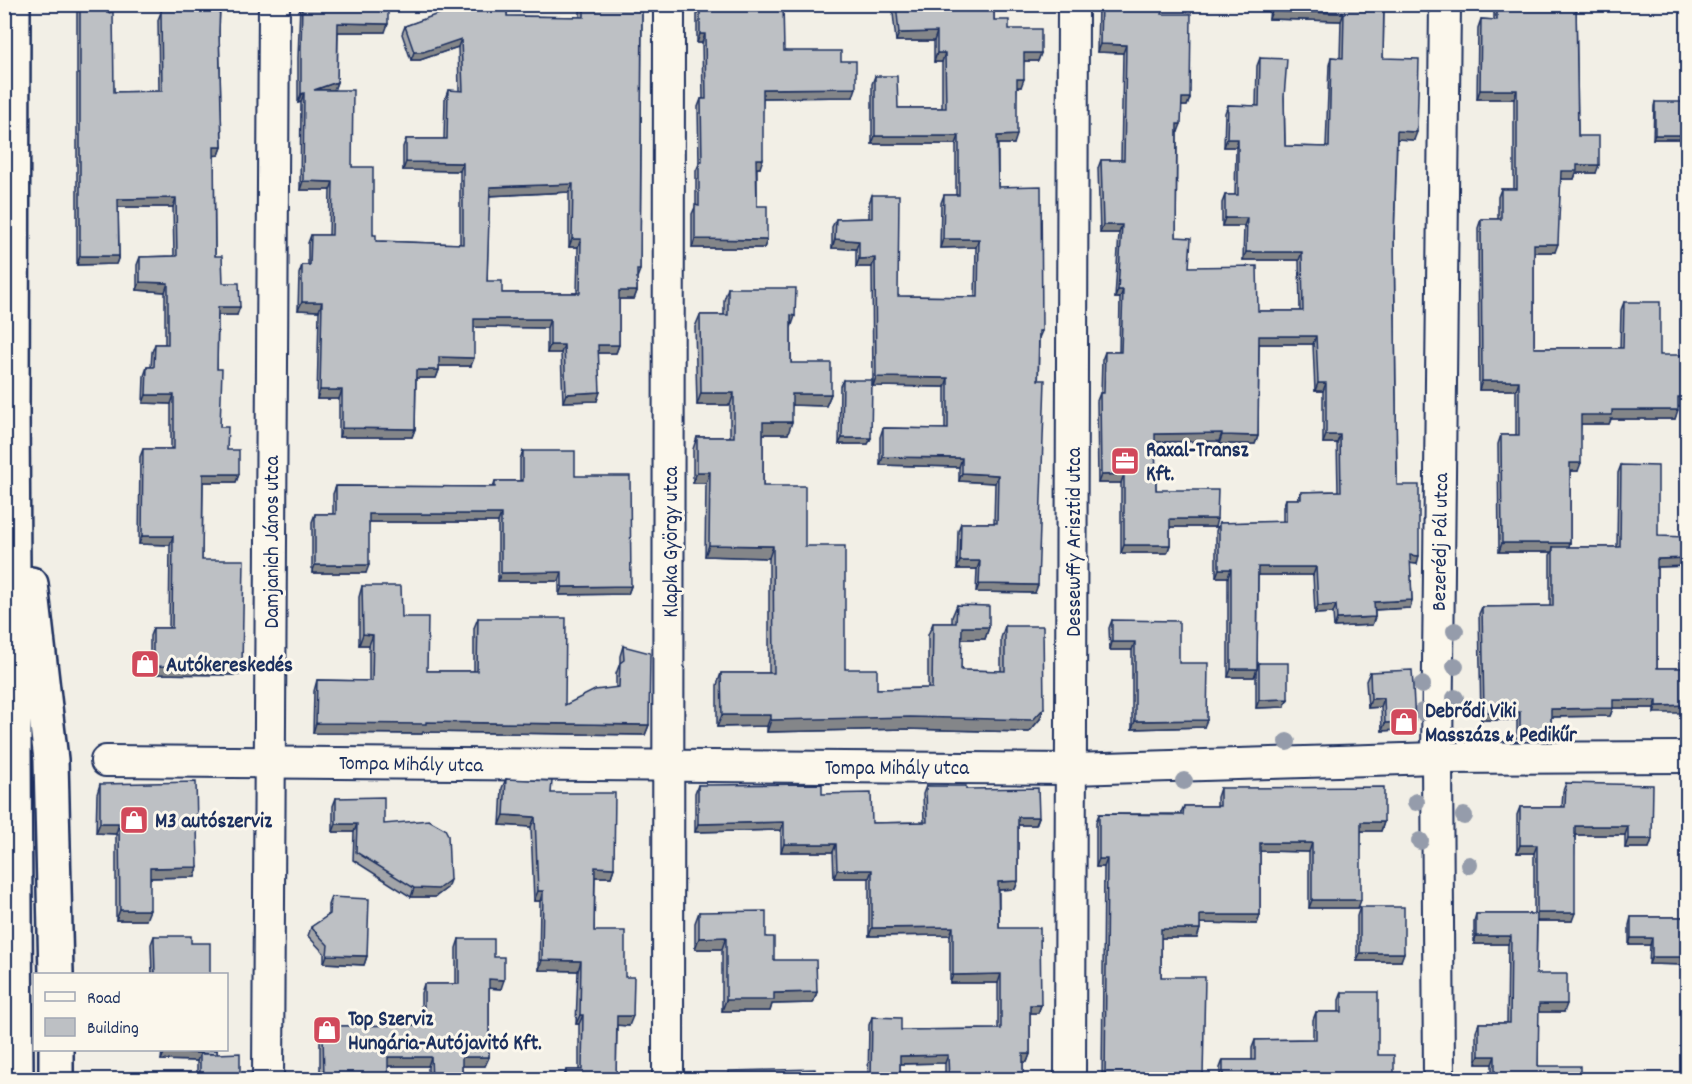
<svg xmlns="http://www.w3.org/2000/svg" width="1692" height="1084" font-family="Dekko,sans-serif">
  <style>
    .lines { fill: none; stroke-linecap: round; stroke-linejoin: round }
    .street-casing { stroke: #1b2f5e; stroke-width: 34 }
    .primary-casing { stroke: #1b2f5e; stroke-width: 38 }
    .street { stroke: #fbf7ec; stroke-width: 30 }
    .primary { stroke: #fbf7ec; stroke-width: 33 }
    .tree { fill: #959cab }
    .wall { fill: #a3a5a9; stroke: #1b2f5e; stroke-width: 1.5; fill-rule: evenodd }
    .shaded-wall { fill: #848689; stroke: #1b2f5e; stroke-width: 1.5 }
    .building { fill: #bdc0c4; stroke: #1b2f5e; stroke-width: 1.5; fill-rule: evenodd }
    .labels { text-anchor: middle; stroke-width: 6; stroke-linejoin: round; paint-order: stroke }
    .poi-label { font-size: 21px; font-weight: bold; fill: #1b2f5e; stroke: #fbf7ec; text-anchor: start }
    .street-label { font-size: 21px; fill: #1b2f5e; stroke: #fbf7ec }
  </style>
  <rect width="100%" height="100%" fill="#f2efe6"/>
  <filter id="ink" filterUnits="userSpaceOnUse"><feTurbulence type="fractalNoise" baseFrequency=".0167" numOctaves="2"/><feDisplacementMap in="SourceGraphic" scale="12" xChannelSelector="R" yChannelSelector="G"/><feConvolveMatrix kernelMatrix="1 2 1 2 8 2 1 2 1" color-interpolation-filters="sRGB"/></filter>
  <g filter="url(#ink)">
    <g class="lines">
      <g class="street-casing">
        <g id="street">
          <polyline points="106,761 1072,769 1437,758 1688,757"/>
          <polyline points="268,1080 274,4"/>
          <polyline points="668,1080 669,4"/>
          <polyline points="1070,1080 1073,4"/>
          <polyline points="1439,1080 1437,758 1445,4"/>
        </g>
      </g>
      <g class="primary-casing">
        <g id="primary">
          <polyline points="13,4 12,410 16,1080"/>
          <polyline points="31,584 51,760 56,974"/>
          <polyline points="56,1080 56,1050"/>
        </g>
      </g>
      <use href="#street" class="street"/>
      <use href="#primary" class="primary"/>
    </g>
    <g class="tree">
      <circle cx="1455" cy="631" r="9"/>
      <circle cx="1455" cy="666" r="9"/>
      <circle cx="1422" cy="685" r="9"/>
      <circle cx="1455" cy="698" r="9"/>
      <circle cx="1422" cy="712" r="9"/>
      <circle cx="1287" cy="742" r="9"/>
      <circle cx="1184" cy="781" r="9"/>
      <circle cx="1416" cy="802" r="9"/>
      <circle cx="1464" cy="816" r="9"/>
      <circle cx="1420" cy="841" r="9"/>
      <circle cx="1469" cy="865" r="9"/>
    </g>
    <g class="wall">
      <polygon points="77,4 107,4 114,92 159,91 158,20 163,7 171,7 171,4 220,4 219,32 222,147 219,155 214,155 215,256 223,283 237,315 218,315 217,369 220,427 227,450 239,474 236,482 203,482 202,560 242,667 239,675 150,674 150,636 153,628 169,628 170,545 139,544 140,457 143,449 171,449 171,404 143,403 144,376 147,367 151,367 152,352 155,344 165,344 165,292 137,290 137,265 140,257 174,256 173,207 118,207 119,256 116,264 77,265"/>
      <path d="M300 4H388L385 32H338L337 82 334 90 352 167 373 235 376 241 460 244V171L403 170V147L406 139H444L445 99 448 90 459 91 458 47 420 60H411L402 34 405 26 460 7V4H507V16L580 17V4H642L640 270 637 278V291L634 299H619V345L616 353H598L597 401 563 402 561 353H547V328L474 327 471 366H439V370L436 378H416L415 429 412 437H339V399H317L319 311 298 310 299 274 302 265H308V243L311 235H329L330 190H300L301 102 298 103V58ZM569 192V247H578L577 293H502L487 281 489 196Z"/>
      <polygon points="700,4 784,51 841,61 853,97 763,98 760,168 757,168 757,206 767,240 764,248 692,248 692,214 696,205 696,171 699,164 698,107 701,99 703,99 702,43 697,43 697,13"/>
      <polygon points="892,4 994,4 994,20 1009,29 1041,53 1038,61 1024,61 1021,87 1017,87 1014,144 998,144 998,187 1042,331 1039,338 1035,593 976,592 977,569 957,569 958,531 961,523 994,523 995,483 959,481 959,467 880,465 880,437 883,428 945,429 945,387 873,386 872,267 856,267 856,249 832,248 832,227 836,219 869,218 869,203 872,195 898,296 975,297 976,247 940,248 941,203 944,195 956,195 956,144 872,144 872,84 875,76 898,108 942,108 942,62 934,62 934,41 896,41"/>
      <polygon points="1098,4 1162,4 1162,14 1190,98 1187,106 1181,106 1178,132 1177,132 1176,237 1189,267 1258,311 1300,311 1299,260 1243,260 1244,226 1222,226 1222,203 1225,195 1235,195 1236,147 1224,147 1225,113 1228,105 1256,106 1257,66 1260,58 1284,97 1285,146 1326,147 1329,65 1331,57 1340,58 1341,21 1269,19 1270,4 1384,4 1383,58 1414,140 1397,139 1394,237 1397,485 1417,564 1410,563 1412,600 1410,608 1375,610 1375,617 1372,625 1334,627 1333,613 1315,614 1313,575 1258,575 1257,668 1259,663 1288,699 1284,707 1256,708 1256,672 1254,677 1228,677 1228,577 1216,577 1216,531 1219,523 1283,522 1283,507 1286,499 1298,499 1301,492 1338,491 1337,443 1323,443 1323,391 1315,391 1313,344 1259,344 1258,436 1255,444 1219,444 1219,441 1155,442 1156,490 1215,527 1170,527 1170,545 1167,553 1121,553 1121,483 1098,483 1097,401 1100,393 1101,393 1102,360 1105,352 1119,352 1120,298 1115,298 1119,233 1100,233 1098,168 1101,160 1121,160 1123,53 1097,52"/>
      <polygon points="1494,4 1576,4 1578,136 1596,173 1576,173 1574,179 1561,179 1555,252 1534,252 1534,348 1620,348 1621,310 1624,302 1660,355 1687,406 1678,406 1675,419 1611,419 1609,424 1581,424 1578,471 1570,471 1570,543 1568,547 1617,547 1618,473 1621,465 1658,536 1688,566 1657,567 1657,668 1688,668 1654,713 1654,708 1613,708 1610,716 1551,717 1551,730 1548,738 1517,738 1517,720 1481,720 1479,614 1482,607 1550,606 1550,555 1552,552 1499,552 1498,444 1501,435 1516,435 1516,390 1479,390 1478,228 1481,219 1498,219 1498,197 1501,189 1514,189 1514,99 1477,99 1478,28 1481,19 1494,20"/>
      <polygon points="1655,102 1681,139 1653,139 1654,106"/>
      <polygon points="728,288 791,327 791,363 831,394 826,406 792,405 788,434 763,434 763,486 805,546 845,669 877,689 928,688 928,635 933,623 952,623 952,617 957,605 989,627 985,639 961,639 961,670 1001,671 1001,638 1005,626 1040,719 1029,732 906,729 767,732 767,726 717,727 717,685 721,673 769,673 769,558 705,556 706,483 693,483 693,449 697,437 730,437 730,405 697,405 695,327 700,315 724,315 724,300"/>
      <polygon points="843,380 871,438 868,444 839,444 840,386"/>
      <polygon points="523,451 575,476 631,586 628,594 559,595 559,581 498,581 498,522 369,522 366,573 312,573 312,522 315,514 333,514 333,494 336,486 493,487 495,481 520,481 520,459"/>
      <polygon points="362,586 402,617 427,671 474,671 474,628 478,618 565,705 616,688 616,674 620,663 620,656 623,646 649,725 645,735 423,732 422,734 313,733 314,691 317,680 369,681 369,645 359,645 359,597"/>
      <polygon points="1112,620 1179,663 1204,727 1132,729 1132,650 1110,650 1109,628"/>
      <polygon points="1370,672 1412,729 1382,731 1381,707 1368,708 1366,681"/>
      <polygon points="506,779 551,793 614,868 611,877 595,877 594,931 625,977 629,1026 617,1025 616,1080 563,1080 566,1070 579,1070 579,1024 576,1024 578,971 539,970 540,901 534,901 531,827 500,825 502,788"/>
      <polygon points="1566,783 1652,839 1649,848 1625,848 1625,835 1575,835 1572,921 1537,921 1536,974 1564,1012 1538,1012 1538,1066 1580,1080 1492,1080 1492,1064 1476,1064 1476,1031 1479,1023 1507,1023 1508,944 1474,944 1474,921 1476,914 1534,914 1534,853 1517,853 1517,815 1520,807 1562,807 1563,791"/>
      <polygon points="100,784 198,867 195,877 150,878 146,920 116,920 116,834 96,833 97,794"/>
      <polygon points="698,785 822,794 872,823 924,822 923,794 926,786 966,789 1039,817 1036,825 1018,825 1018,881 1015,889 999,890 999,928 1041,1005 1038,1013 1030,1013 1030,1054 1027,1062 1023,1062 1023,1080 945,1080 945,1063 900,1064 900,1080 868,1080 869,1025 872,1017 901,1030 998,1029 998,983 950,983 950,935 869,936 869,878 834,878 833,852 781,852 781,830 695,832 695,793"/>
      <polygon points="1220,788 1384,822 1381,831 1361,831 1358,908 1309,908 1309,852 1260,851 1260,915 1257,924 1200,923 1200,929 1197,938 1161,938 1161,977 1203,1077 1203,1080 1102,1080 1104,867 1096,867 1096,822 1099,814 1180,814 1184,806 1217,806 1217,797"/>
      <polygon points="336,798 384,824 447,888 435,897 411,897 353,860 354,832 333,832 333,806"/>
      <polygon points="331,897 367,956 364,965 324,963 324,953 308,936 311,927 328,916 328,905"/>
      <polygon points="1360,907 1401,961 1357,961 1357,916"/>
      <polygon points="699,912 766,937 774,960 817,992 813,1003 772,1004 770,1011 722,1011 722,949 695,949 695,923"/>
      <polygon points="1631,917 1688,917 1688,965 1649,964 1650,945 1629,945 1629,925"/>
      <polygon points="154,936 191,943 210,975 152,975 151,944"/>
      <polygon points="459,939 494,957 501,989 489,988 489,1057 485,1066 462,1066 462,1080 428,1080 428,1066 388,1066 388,1080 320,1080 320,1042 323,1033 334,1033 336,1026 421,1025 421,993 424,984 456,984 456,948"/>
      <polygon points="1342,992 1378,1055 1394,1080 1220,1080 1220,1068 1223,1060 1252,1060 1252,1048 1255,1040 1313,1039 1313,1020 1316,1012 1339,1012 1339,1000"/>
      <polygon points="162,1050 217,1050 217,1054 240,1080 197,1080 197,1061 161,1060"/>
    </g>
    <g class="shaded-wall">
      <polygon points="1272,11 1344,13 1341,21 1269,19"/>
      <polygon points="338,23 388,24 385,32 335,32"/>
      <polygon points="937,32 934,41 896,41 899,33"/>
      <polygon points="700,34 705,34 702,43 697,43"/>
      <polygon points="461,39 458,47 420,60 411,60 414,52"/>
      <polygon points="1100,44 1126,45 1123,53 1097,52"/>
      <polygon points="937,53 945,53 942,62 934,62"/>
      <polygon points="1024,53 1041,53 1038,61 1021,61"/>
      <polygon points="1017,79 1024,79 1021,87 1014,87"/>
      <polygon points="337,82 334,90 314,90"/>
      <polygon points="856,88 853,97 760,98 763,89"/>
      <polygon points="1480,90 1517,90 1514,99 1477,99"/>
      <polygon points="304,93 301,102 298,103 301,94"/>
      <polygon points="1182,98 1190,98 1187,106 1179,106"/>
      <polygon points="1177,124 1181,124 1178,132 1174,132"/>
      <polygon points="1397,131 1417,132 1414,140 1395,139"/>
      <polygon points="1017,135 1014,144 994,144 997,136"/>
      <polygon points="1655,135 1683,135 1681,139 1653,139"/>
      <polygon points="875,136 959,136 956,144 872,144"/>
      <polygon points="1227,139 1238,139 1236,147 1224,147"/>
      <polygon points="214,147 222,147 219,155 211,156"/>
      <polygon points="756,159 763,159 760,168 753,168"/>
      <polygon points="406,162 463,163 460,171 403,170"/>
      <polygon points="1577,165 1599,165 1596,173 1576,173 1574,179 1558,179 1561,171"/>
      <polygon points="303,181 333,182 330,190 300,190"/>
      <polygon points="573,184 569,192 487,196 490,187"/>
      <polygon points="176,198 173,207 115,207 118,199"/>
      <polygon points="1225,218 1247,218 1244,226 1222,226"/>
      <polygon points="1103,225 1122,225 1119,233 1100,233"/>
      <polygon points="572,239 581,239 578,247 569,247"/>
      <polygon points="695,239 767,240 764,248 692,248"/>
      <polygon points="835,239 859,241 856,249 832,248"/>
      <polygon points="943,239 979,239 976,247 940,248"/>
      <polygon points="1534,244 1558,244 1555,252 1531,252"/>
      <polygon points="1246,252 1302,252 1299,260 1243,260"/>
      <polygon points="80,256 119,256 116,264 77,265"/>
      <polygon points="875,258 872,267 856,267 859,259"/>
      <polygon points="140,282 168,283 165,292 137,290"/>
      <polygon points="1118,290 1123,290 1120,298 1115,298"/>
      <polygon points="619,291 637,291 634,299 616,299"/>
      <polygon points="302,302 322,302 319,311 298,310"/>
      <polygon points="218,307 240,307 237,315 215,315"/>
      <polygon points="791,315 795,316 791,328"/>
      <polygon points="474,319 550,319 547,328 471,327"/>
      <polygon points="1259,336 1316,336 1313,344 1256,344"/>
      <polygon points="550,345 564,345 561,353 547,353"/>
      <polygon points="598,345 619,345 616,353 595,353"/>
      <polygon points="439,357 474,358 471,366 436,366"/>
      <polygon points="416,370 439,370 436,378 413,378"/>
      <polygon points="876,377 948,378 945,387 873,386"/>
      <polygon points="1482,381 1519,381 1516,390 1479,390"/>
      <polygon points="1318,383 1326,383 1323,391 1315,391"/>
      <polygon points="320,390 342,390 339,399 317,399"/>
      <polygon points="600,392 597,401 563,402 566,394"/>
      <polygon points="701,393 734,393 730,405 697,405"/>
      <polygon points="792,394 831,394 826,406 788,405"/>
      <polygon points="146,395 174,395 171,404 143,403"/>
      <polygon points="1678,397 1688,397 1687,406 1675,406"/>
      <polygon points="1612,410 1678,410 1675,419 1611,419 1609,424 1578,424 1581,415"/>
      <polygon points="763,422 792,422 788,434 759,434"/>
      <polygon points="342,428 415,429 412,437 339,437"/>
      <polygon points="1222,433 1219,441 1152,442 1155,434"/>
      <polygon points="1222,435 1258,436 1255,444 1219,444"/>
      <polygon points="1326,435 1340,435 1337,443 1323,443"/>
      <polygon points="842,438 871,438 868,444 839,444"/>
      <polygon points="883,457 962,458 959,467 880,465"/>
      <polygon points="1570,463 1581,463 1578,471 1567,471"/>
      <polygon points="697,472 710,472 706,483 693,483"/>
      <polygon points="962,473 998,475 995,483 959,481"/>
      <polygon points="203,474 239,474 236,482 200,482"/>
      <polygon points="1124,474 1121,483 1098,483 1101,475"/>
      <polygon points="369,514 501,514 498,522 366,522"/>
      <polygon points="1170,519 1217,519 1215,527 1167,527"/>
      <polygon points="142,536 173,536 170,545 139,544"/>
      <polygon points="1502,543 1570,543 1567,552 1553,547 1552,552 1499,552"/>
      <polygon points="709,545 773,546 769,558 705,556"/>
      <polygon points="1124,545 1170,545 1167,553 1121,553"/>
      <polygon points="1410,555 1419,556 1417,564 1407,563"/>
      <polygon points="1688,558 1688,566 1655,567 1657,559"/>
      <polygon points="960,561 980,561 977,569 957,569"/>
      <polygon points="315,565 369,565 366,573 312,573"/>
      <polygon points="1258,567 1316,567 1313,575 1255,575"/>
      <polygon points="1219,569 1231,569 1228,577 1216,577"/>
      <polygon points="562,572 559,581 498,581 501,573"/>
      <polygon points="979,584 1038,585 1035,593 976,592"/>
      <polygon points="631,586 628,594 559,595 562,587"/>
      <polygon points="1412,600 1410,608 1371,610 1374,602"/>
      <polygon points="1336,605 1333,613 1315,614 1318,606"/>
      <polygon points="1375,617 1372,625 1334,627 1337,619"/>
      <polygon points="962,627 989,627 985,639 957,639"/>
      <polygon points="363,634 373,635 369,645 359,645"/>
      <polygon points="1112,642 1135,642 1132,650 1110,650"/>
      <polygon points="153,666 242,667 239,675 150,674"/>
      <polygon points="1231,669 1257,669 1254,677 1228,677"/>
      <polygon points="1384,698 1381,707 1368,708 1371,699"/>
      <polygon points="1288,699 1284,707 1256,708 1259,700"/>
      <polygon points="1613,700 1657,700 1654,708 1610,708"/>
      <polygon points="1688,705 1688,713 1654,713 1657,706"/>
      <polygon points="1044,708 1040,719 1029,732 906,729 767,732 771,720"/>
      <polygon points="1613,708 1610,716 1548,717 1551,709"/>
      <polygon points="1484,712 1520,712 1517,720 1481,720"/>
      <polygon points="722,715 771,715 767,726 717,727"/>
      <polygon points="1207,720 1204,727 1132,729 1135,721"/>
      <polygon points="1415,721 1412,729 1382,731 1385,723"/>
      <polygon points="426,722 649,725 645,735 423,732 422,734 313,733 316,723"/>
      <polygon points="1520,730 1551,730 1548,738 1517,738"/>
      <polygon points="504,815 535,817 531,827 500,825"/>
      <polygon points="1018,817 1039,817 1036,825 1015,825"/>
      <polygon points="784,822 781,830 695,832 698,824"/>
      <polygon points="1361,822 1384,822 1381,831 1358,831"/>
      <polygon points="100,823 119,823 116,834 96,833"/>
      <polygon points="336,824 357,824 354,832 333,832"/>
      <polygon points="1575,826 1628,826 1625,835 1572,835"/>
      <polygon points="1628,839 1652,839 1649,848 1625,848"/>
      <polygon points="1260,843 1312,843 1309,852 1257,851"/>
      <polygon points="784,844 836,844 833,852 781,852"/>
      <polygon points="1520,845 1537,845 1534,853 1517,853"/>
      <polygon points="1099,859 1107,859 1104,867 1096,867"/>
      <polygon points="198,867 195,877 146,878 150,868"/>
      <polygon points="595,867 614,868 611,877 592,877"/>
      <polygon points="837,870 872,870 869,878 834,878"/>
      <polygon points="450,880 447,888 435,897 411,897 414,888"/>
      <polygon points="1018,881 1015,889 996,890 998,882"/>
      <polygon points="538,891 543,891 540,901 534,901"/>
      <polygon points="1312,900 1361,900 1358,908 1309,908"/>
      <polygon points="120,910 150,910 146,920 116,920"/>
      <polygon points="1537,913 1575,913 1572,921 1534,921"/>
      <polygon points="1200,915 1260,915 1257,924 1197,923"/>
      <polygon points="953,927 950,935 869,936 872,928"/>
      <polygon points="1161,929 1200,929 1197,938 1158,938"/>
      <polygon points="1476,936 1511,936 1508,944 1474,944"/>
      <polygon points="726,937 722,949 695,949 699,938"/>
      <polygon points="1631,938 1652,938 1650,945 1629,945"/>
      <polygon points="1360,953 1404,953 1401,961 1357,961"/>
      <polygon points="327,955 367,956 364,965 324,963"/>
      <polygon points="1652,957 1688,957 1688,965 1649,964"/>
      <polygon points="542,960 581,961 578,971 539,970"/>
      <polygon points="1001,974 998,983 950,983 953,975"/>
      <polygon points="489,979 504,980 501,989 486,988"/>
      <polygon points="817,992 813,1003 772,1004 770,1011 722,1011 726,1000 774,993"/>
      <polygon points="1539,1004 1567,1004 1564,1012 1536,1012"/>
      <polygon points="1030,1005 1041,1005 1038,1013 1027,1013"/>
      <polygon points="580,1015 583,1015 579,1024 576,1024"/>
      <polygon points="617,1016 633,1016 629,1026 614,1025"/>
      <polygon points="165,1051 216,1054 200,1054 197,1061 161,1060"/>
      <polygon points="1023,1054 1030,1054 1027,1062 1020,1062"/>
      <polygon points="948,1055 945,1063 897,1064 900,1056"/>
      <polygon points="1479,1056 1495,1056 1492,1064 1476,1064"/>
      <polygon points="388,1057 431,1057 428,1066 385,1066"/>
      <polygon points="462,1057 489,1057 485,1066 459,1066"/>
      <polygon points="1156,1076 1203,1077 1203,1080 1155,1080"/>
    </g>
    <g class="building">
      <polygon points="80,4 107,4 107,13 113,12 114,92 162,91 161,12 163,7 174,7 174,4 220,4 219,32 222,147 214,147 215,256 222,256 223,283 239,283 240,307 218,307 217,369 222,369 220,427 228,427 227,450 239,450 239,474 203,474 202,560 244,560 242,667 153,666 153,628 172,628 173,536 142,536 143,449 174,449 174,395 146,395 147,367 154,367 155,344 168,344 168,283 140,282 140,257 177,256 176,198 118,199 119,256 80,256"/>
      <path d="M302 4H388V24L338 23 337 82 314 90H353L352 167H373V235H376V241L463 244V163L406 162V139H447L448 90 463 91 461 39 423 52H414L405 26 463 5V4H507V16L584 17V4H642L640 270H637V291H619V345H598L600 392 566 394 564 345H550V319H474V358L439 357V370H416L415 429 342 428V390H320L322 302H302V265H310L311 235H332L333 182 303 181 304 93 301 94V49ZM573 184 572 239H581L580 293H502V281H487L490 187Z"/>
      <polygon points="700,4 783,4 784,51 841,51 841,61 856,61 856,88 763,89 763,159 756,159 757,206 767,206 767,240 695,239 695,205 699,206 699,162 702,162 701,99 706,99 705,34 700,34"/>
      <polygon points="896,4 994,4 994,20 1009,20 1009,29 1041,29 1041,53 1024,53 1024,79 1017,79 1017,135 997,136 998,187 1041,186 1042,331 1039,331 1038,380 1045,380 1038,585 979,584 980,561 960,561 961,523 997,523 998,475 962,473 962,458 883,457 883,428 948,429 948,378 876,377 875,258 859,259 859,241 835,239 836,219 872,218 872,195 899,195 898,296 978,297 979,239 943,239 944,195 959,195 959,136 875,136 875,76 897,76 898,108 946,108 945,53 937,53 937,32 899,33"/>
      <polygon points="1101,4 1162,4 1162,14 1191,14 1190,98 1182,98 1181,124 1177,124 1176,237 1191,238 1189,267 1257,266 1258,311 1303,311 1302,252 1246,252 1247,218 1225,218 1225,195 1238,195 1238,139 1227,139 1228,105 1259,106 1260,58 1287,59 1284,97 1285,146 1329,147 1331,57 1343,58 1344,13 1272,11 1272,4 1384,4 1383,58 1419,59 1417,132 1397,131 1394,237 1397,485 1419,485 1419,556 1410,555 1412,600 1374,602 1375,617 1337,619 1336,605 1318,606 1316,567 1258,567 1257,669 1231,669 1231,569 1219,569 1219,523 1286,521 1286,499 1301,499 1301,492 1341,491 1340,435 1326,435 1326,383 1318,383 1316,336 1259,336 1258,436 1222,435 1222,433 1155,434 1156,490 1218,490 1217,519 1170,519 1170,545 1124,545 1124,474 1101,475 1100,393 1104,393 1105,352 1121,352 1123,290 1118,290 1122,225 1103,225 1101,160 1124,160 1126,45 1100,44"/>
      <polygon points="1497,4 1576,4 1578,136 1599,136 1599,165 1577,165 1577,171 1561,171 1558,244 1534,244 1534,348 1623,348 1624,302 1660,302 1660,355 1688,355 1688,397 1678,397 1678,410 1612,410 1612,415 1581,415 1581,463 1570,463 1570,543 1502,543 1501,435 1519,435 1519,381 1482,381 1481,219 1501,219 1501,189 1517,189 1517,90 1480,90 1481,19 1497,20"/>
      <rect x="1655" y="102" width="28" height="33"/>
      <polygon points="728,288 796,288 795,316 791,315 791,363 831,363 831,394 792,394 792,422 763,422 763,486 805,486 805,546 845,546 845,669 877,669 877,689 932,688 933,623 956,623 957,605 989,606 989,627 962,627 961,670 1005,671 1005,626 1043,626 1044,708 1033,720 910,717 771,720 771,715 722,715 721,673 774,673 773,546 709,545 710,472 697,472 697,437 734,437 734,393 701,393 700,315 728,315"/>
      <polygon points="843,380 872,380 871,438 842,438"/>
      <polygon points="523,451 575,451 575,476 630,476 631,586 562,587 562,572 501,573 501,514 369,514 369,565 315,565 315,514 336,514 336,486 495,487 495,481 523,481"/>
      <polygon points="1621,465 1658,466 1658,536 1688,537 1688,558 1657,559 1657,668 1688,668 1688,705 1657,706 1657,700 1613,700 1613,708 1551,709 1551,730 1520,730 1520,712 1484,712 1482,607 1553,606 1553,547 1620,547"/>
      <polygon points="362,586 401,586 402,617 428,617 427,671 477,671 478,618 566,618 565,705 595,690 619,687 620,663 624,660 623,646 650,653 649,725 426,722 426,724 316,723 317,680 372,681 373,635 363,634"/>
      <polygon points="1112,620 1179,621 1179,663 1208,663 1207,720 1135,721 1135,642 1112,642"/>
      <polygon points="1259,663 1288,663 1288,699 1259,700"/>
      <polygon points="1412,670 1415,721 1385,723 1384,698 1371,699 1370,672"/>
      <polygon points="506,779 552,781 551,793 615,793 614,868 595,867 594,931 625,931 625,977 634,977 633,1016 617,1016 616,1080 566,1080 566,1070 582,1070 583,1015 580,1015 581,961 542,960 543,891 538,891 535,817 504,815"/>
      <polygon points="196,782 198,867 150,868 150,910 120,910 119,823 100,823 100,784"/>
      <polygon points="1566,783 1653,785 1652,839 1628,839 1628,826 1575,826 1575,913 1537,913 1537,845 1520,845 1520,807 1565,807"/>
      <polygon points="822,784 822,794 871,793 872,823 927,822 926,786 966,786 966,789 1038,788 1039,817 1018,817 1018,881 998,882 999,928 1040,928 1041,1005 1030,1005 1030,1054 1023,1054 1023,1080 949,1080 948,1055 900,1056 900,1080 871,1080 872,1017 901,1018 901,1030 1001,1029 1001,974 953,975 953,927 872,928 872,870 837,870 836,844 784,844 784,822 698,824 698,785"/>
      <polygon points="1384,787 1384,822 1361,822 1361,900 1312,900 1312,843 1260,843 1260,915 1200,915 1200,929 1161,929 1161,977 1205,977 1203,1077 1156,1076 1156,1080 1105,1080 1107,859 1099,859 1099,814 1183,815 1184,806 1220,806 1220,788"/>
      <polygon points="384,797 384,824 429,820 445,829 448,835 450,880 438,889 414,888 356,852 357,824 336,824 336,798"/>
      <polygon points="331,897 369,899 367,956 327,955 328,945 311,927 330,914"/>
      <rect x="1360" y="907" width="44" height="46"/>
      <polygon points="766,911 766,937 774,937 774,960 816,960 817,992 774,993 774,1000 726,1000 726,937 699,938 699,912"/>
      <polygon points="1476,914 1537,914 1536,974 1567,974 1567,1004 1539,1004 1538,1066 1580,1066 1580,1080 1495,1080 1495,1056 1479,1056 1479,1023 1510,1023 1511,936 1476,936"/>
      <polygon points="1631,917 1688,917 1688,957 1652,957 1652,938 1631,938"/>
      <polygon points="154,936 191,936 191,943 210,943 210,975 155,975"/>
      <polygon points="459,939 494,939 494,957 504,957 504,980 489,979 489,1057 462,1057 462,1080 432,1080 431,1057 388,1057 388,1080 324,1080 323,1033 336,1033 336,1026 424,1025 424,984 459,984"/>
      <polygon points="1342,992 1378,992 1378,1055 1394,1055 1394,1080 1223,1080 1223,1060 1255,1060 1255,1040 1316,1039 1316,1012 1342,1012"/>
      <polygon points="165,1050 217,1050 217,1054 240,1053 240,1080 200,1080 200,1054 216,1054 165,1051"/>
      <polygon points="815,1069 815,1080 729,1080 729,1071"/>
    </g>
  </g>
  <defs>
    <g id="office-square" transform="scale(1.5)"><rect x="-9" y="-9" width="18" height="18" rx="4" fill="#d1495b" stroke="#fbf7ec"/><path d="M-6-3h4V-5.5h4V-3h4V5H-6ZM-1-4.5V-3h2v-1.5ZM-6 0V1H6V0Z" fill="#fff"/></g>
    <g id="shop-square" transform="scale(1.5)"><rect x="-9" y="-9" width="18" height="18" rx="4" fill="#d1495b" stroke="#fbf7ec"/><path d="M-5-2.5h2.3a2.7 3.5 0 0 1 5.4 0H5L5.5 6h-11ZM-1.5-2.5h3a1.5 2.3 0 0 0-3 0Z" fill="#fff"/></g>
  </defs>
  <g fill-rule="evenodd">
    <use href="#office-square" x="1125" y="461"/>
    <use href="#shop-square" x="145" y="664"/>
    <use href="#shop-square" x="1404" y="722"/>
    <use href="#shop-square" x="134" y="820"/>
    <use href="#shop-square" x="327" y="1030"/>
  </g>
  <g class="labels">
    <g class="poi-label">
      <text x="1146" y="456">Raxal-Transz<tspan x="1146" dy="24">Kft.</tspan></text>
      <text x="166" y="671">Autókereskedés</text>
      <text x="1425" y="717">Debrődi Viki<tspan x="1425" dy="24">Masszázs &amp; Pedikűr</tspan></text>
      <text x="155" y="827">M3 autószerviz</text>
      <text x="348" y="1025">Top Szerviz<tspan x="348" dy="24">Hungária-Autójavitó Kft.</tspan></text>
    </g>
    <g class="street-label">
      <text transform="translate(271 542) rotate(-90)" y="7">Damjanich János utca</text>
      <text transform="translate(670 542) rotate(-90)" y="7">Klapka György utca</text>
      <text transform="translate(1073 542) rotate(-90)" y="7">Dessewffy Arisztid utca</text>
      <text transform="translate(1439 542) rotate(-89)" y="7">Bezerédj Pál utca</text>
      <text transform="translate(411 763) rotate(1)" y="7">Tompa Mihály utca</text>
      <text x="897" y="774">Tompa Mihály utca</text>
    </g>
  </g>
  <rect width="1692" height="1084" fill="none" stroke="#fbf7ec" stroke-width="24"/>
  <rect x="12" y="12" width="1668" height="1060" fill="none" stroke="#1b2f5e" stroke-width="2" filter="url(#ink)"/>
  <rect x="33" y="973" width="195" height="78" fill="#fbf7ec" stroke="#a1a7b3" stroke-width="1.5"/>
  <rect x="45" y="992" width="30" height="9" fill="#fbf7ec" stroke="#a1a7b3" stroke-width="1.5"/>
  <text x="87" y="1003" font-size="18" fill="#1b2f5e">Road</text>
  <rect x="45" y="1018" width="30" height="18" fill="#bdc0c4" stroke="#a1a7b3" stroke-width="1.5"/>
  <text x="87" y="1033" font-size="18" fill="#1b2f5e">Building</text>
</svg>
